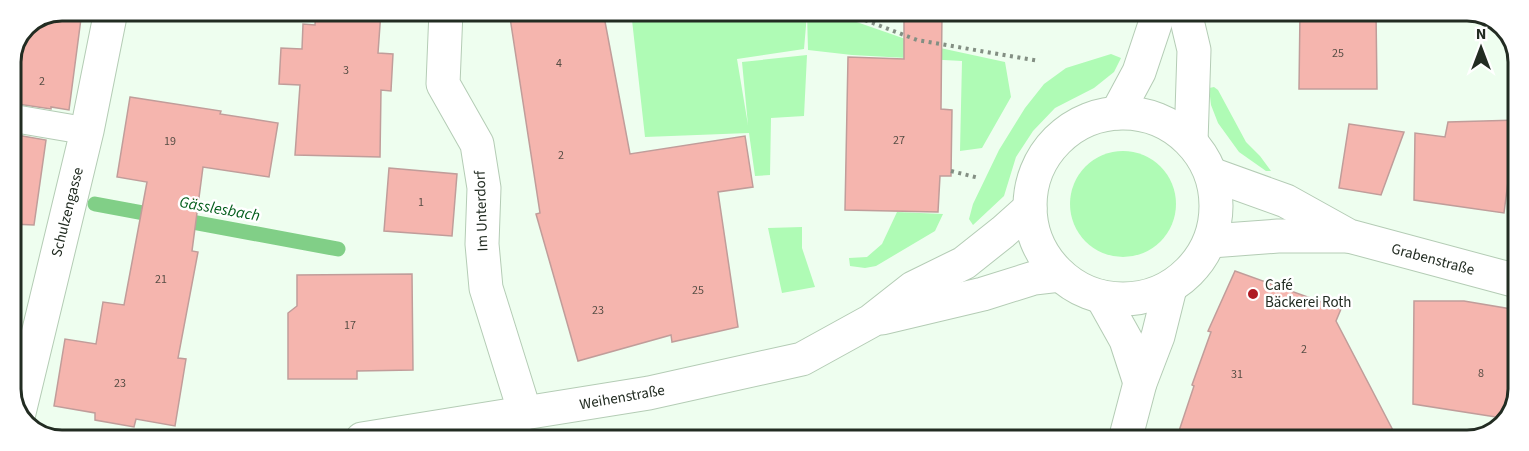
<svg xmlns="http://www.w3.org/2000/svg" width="1529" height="451" font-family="'Source Sans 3',sans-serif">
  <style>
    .green { fill: #affbb5 }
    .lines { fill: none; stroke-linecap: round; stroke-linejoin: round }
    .stream { stroke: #81cf87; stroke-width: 15 }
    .building { fill: #f5b5ae; stroke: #c09d9a; stroke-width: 1.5 }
    .service-casing { stroke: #b4ccb5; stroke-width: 29 }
    .minor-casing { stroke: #b4ccb5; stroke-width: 35 }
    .secondary-casing { stroke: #b4ccb5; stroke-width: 35 }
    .path { stroke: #838f83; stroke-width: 4; stroke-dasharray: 3 4.5; stroke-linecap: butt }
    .service { stroke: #fff; stroke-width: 27 }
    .minor { stroke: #fff; stroke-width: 33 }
    .secondary { stroke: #fff; stroke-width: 33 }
    .poi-dot { fill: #ae1b24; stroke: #fff; stroke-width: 2 }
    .labels { text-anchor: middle; stroke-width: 5; stroke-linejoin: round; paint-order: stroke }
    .number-label { font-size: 12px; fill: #574e45 }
    .street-label { font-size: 15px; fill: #222c22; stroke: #fff }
    .poi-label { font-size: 15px; fill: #222c22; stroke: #fff; text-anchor: start }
    .water-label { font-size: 16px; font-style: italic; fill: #045e1c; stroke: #fff }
    .rim { fill: none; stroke: #222c22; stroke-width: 3 }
  </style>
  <rect width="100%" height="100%" fill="#eefeef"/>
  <g class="green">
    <polygon points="631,11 825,11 917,43 1005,62 1011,97 982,148 960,151 962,61 852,55 808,50 807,14 804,49 737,59 748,125 742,62 807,55 804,116 771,118 770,175 755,176 749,133 645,137"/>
    <polygon points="1111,54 1121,58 1114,72 1094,88 1055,108 1033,131 1016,157 1004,196 973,225 969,219 973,204 999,150 1025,108 1044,84 1066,68"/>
    <polygon points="1214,87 1218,90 1246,142 1260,156 1271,171 1266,171 1239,152 1218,123 1211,105 1209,88"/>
    <circle cx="1123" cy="204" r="53"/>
    <polygon points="897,212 943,214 935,231 876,266 865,268 850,266 849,258 867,257 882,244"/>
    <polygon points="802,227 802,248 815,287 782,293 768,228"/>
  </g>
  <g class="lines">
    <polyline class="stream" points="95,204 338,249"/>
  </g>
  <g class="building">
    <polygon points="62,10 82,11 69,110 51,107 51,109 11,103 10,62 26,25"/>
    <polygon points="316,11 381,11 378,53 393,54 391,91 381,90 380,157 295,155 300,85 279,84 281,48 302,49 303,24 315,25"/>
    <polygon points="509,11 603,11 630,154 745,136 753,187 718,192 738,327 672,342 671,335 578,361 536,214 540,213"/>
    <polygon points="904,12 942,12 941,109 952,110 951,176 940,176 938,212 845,210 848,57 904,59"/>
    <polygon points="1300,12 1376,12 1377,89 1299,89"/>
    <polygon points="130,97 221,111 220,114 278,123 269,177 203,167 192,251 198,252 178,358 186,359 175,426 136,419 134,427 95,420 95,413 54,406 65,339 96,344 103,302 124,305 147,182 117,177"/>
    <polygon points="1518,120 1518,158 1511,158 1504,213 1414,200 1415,133 1445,137 1448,122"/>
    <polygon points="1349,124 1404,132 1381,195 1339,188"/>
    <polygon points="11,134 46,140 34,225 11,224"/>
    <polygon points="389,168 457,174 452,236 384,231"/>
    <polygon points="1235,271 1341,309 1336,321 1398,440 1176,440 1194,386 1192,385 1211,332 1208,331"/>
    <polygon points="412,274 413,370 357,371 357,379 288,379 288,313 297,306 297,275"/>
    <polygon points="1414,301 1464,301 1517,310 1517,403 1507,417 1496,417 1413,404"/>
  </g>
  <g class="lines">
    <g class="service-casing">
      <polyline id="service" points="11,118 87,131"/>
    </g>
    <g class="minor-casing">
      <g id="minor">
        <polyline points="446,11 443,84 477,144 484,188 482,244 486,288 525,413"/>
        <polyline points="1211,174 1286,201 1349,236 1517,281"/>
        <polyline points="1211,241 1278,236 1347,236"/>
        <polyline points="1102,297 1126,340 1140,383"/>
        <polyline points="19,413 87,131 111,11"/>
        <polyline points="1125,440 1140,383 1158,336 1170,288"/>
      </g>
    </g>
    <g class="secondary-casing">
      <g id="secondary">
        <polyline points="1185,12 1194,50 1191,142"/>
        <circle cx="1123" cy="206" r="93"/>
        <polyline points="1117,113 1139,72 1159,12"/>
        <polyline points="882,318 983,294 1034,278 1060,275"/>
        <polyline points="362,439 649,393 802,359 871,321 913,288 964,263 1003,232 1030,208"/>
      </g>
    </g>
    <g class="path">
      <polyline points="844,12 917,40 1039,61"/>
      <polyline points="951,171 979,178"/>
    </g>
    <use href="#service" class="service"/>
    <use href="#minor" class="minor"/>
    <use href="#secondary" class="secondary"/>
  </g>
  <circle class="poi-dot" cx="1253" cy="294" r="6"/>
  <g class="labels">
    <g class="number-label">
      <text x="1338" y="57">25</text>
      <text x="559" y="67">4</text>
      <text x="346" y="74">3</text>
      <text x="42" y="85">2</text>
      <text x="899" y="144">27</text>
      <text x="170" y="145">19</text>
      <text x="561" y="159">2</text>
      <text x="421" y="206">1</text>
      <text x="161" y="283">21</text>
      <text x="698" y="294">25</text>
      <text x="598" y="314">23</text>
      <text x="350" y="329">17</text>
      <text x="1304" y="353">2</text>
      <text x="1481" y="377">8</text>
      <text x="1237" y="378">31</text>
      <text x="120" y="387">23</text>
    </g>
    <g class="street-label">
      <text transform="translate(481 211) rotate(-92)" y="5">Im Unterdorf</text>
      <text transform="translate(67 212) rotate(-76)" y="5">Schulzengasse</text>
      <text transform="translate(1433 259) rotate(15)" y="5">Grabenstraße</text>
      <text transform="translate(622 397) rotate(-10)" y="5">Weihenstraße</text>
    </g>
    <g class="poi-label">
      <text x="1265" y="290">Café<tspan x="1265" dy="17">Bäckerei Roth</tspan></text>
    </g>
    <g class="water-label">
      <text transform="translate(220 208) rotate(10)" y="6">Gässlesbach</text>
    </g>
  </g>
  <path d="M0 0H1529V451H0ZM62 21H1467A41 41 0 0 1 1508 62V389A41 41 0 0 1 1467 430H62A41 41 0 0 1 21 389V62A41 41 0 0 1 62 21Z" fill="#fff" fill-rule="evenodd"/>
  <path class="rim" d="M62 21H1467A41 41 0 0 1 1508 62V389A41 41 0 0 1 1467 430H62A41 41 0 0 1 21 389V62A41 41 0 0 1 62 21Z"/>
  <g transform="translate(1481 48)" stroke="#ffffff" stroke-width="4.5" paint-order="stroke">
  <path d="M0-4.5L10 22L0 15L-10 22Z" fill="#222c22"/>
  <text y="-9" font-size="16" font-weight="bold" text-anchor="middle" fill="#222c22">N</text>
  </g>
</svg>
